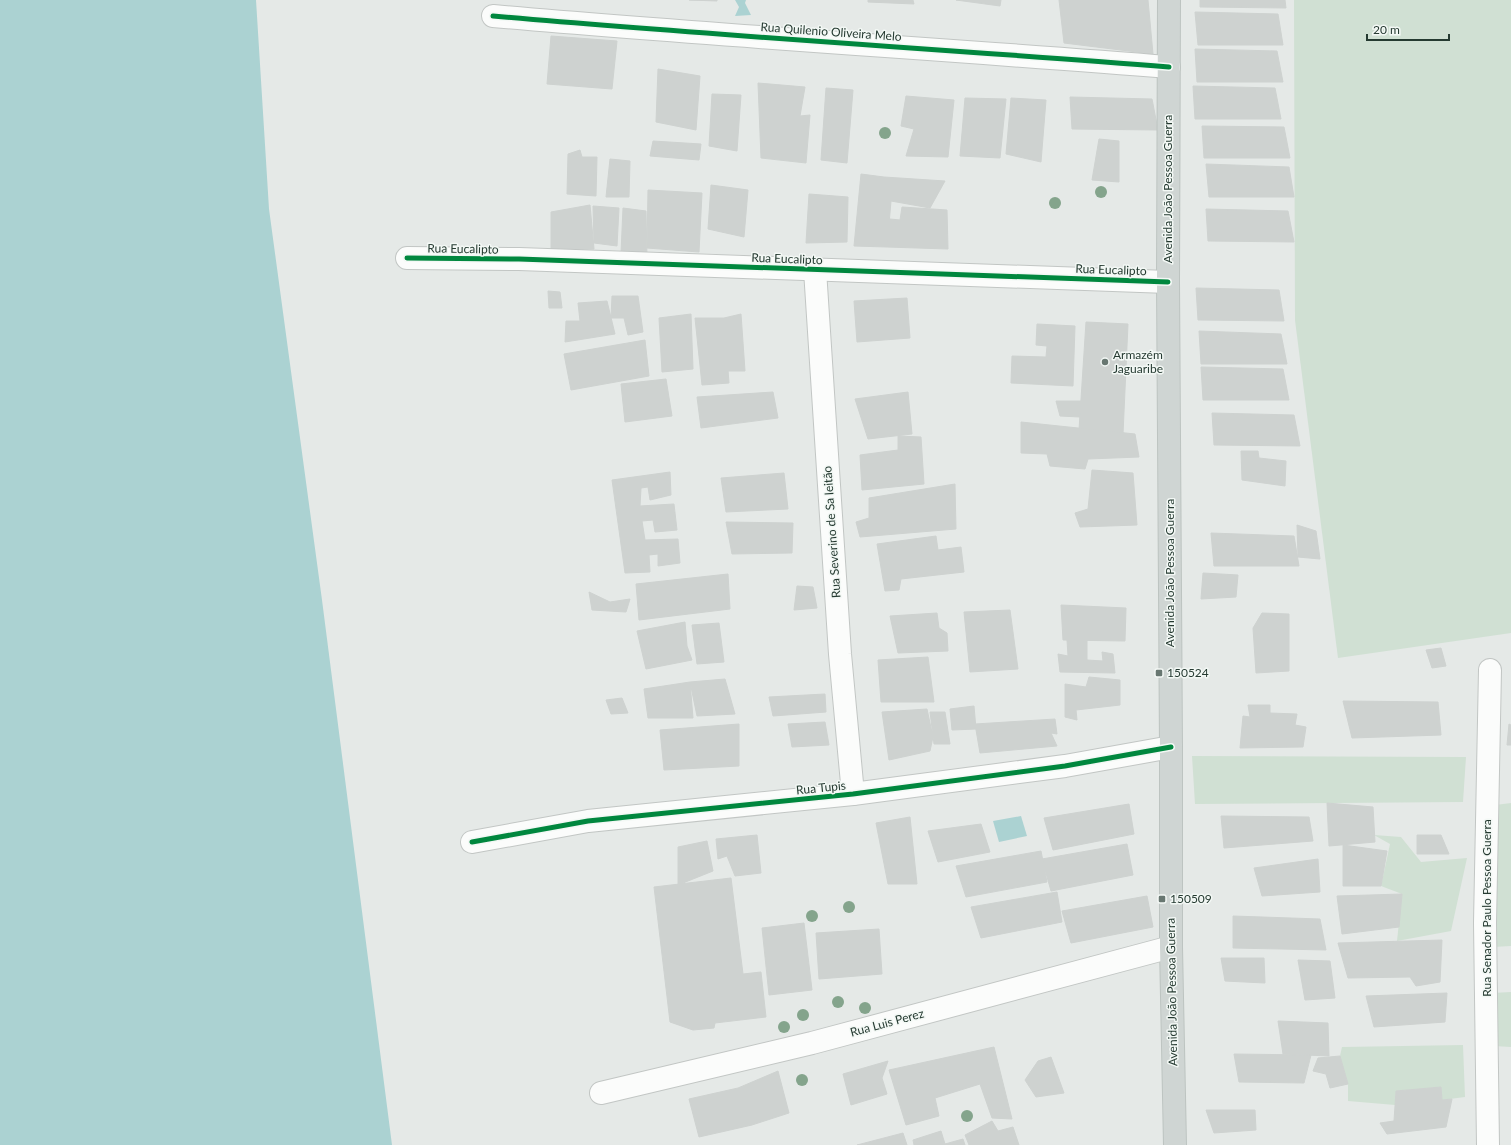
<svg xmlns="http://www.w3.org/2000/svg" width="1511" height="1145" font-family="Lato,sans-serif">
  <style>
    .green { fill: #d0e0d3 }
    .water { fill: #abd2d2 }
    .building { fill: #ced2d0; stroke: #ced2d0 }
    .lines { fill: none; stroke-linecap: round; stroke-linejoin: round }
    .street-casing { stroke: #c2c6c4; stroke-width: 24 }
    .primary-casing { stroke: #bdc4c1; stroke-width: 24 }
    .street { stroke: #fbfcfb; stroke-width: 22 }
    .primary { stroke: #cfd5d3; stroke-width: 22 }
    .cycleway-casing { stroke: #f3f8f5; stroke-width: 8 }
    .cycleway { stroke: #00873e; stroke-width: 5 }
    .tree { fill: #84a48c }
    .poi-dot { fill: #687771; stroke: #f3f8f5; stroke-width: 1.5 }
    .labels { text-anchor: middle; stroke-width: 3; stroke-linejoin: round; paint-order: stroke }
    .street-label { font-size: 12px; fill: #253a31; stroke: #f3f8f5 }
    .poi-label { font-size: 12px; fill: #253a31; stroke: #f3f8f5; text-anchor: start }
  </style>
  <rect width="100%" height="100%" fill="#e5e9e7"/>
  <g class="green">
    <polygon points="1294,0 1511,0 1511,633 1338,658 1295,320"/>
    <polygon points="1192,756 1466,757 1463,802 1195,804"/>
    <polygon points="1511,803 1511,946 1493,947 1495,805"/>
    <polygon points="1374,835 1401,837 1421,862 1467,858 1451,931 1397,941 1402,894 1381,886 1390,844"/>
    <polygon points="1511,992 1511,1047 1494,1046 1492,993"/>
    <polygon points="1463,1045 1465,1097 1442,1100 1441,1087 1396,1091 1395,1105 1348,1101 1348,1084 1340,1056 1342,1047"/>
  </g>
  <g class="water">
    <polygon points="0,0 256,0 269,209 322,600 392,1145 0,1145"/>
    <polygon points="735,0 746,0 745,3 751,15 735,16 739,7"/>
    <polygon points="1021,816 1027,836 999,842 993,821"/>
  </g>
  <g class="building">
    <polygon points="689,0 717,0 717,1"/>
    <polygon points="868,0 913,0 914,4 868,2"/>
    <polygon points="956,0 1001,0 1000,6"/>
    <polygon points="1059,0 1148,0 1153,54 1064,43"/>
    <polygon points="1200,0 1285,0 1286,8 1200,7"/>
    <polygon points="1195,12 1278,14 1283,45 1198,45"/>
    <polygon points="551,36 617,41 612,89 547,84"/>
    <polygon points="1195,49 1277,51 1283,82 1197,82"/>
    <polygon points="658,69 700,76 696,130 656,122"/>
    <polygon points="758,83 805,87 800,116 810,115 806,163 761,158"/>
    <polygon points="1193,86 1275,88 1281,119 1195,119"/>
    <polygon points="826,88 853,90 847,163 821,160"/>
    <polygon points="712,94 741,95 737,151 709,146"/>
    <polygon points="906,96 954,100 948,157 906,156 914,129 901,126"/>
    <polygon points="1070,97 1152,99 1158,130 1072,129"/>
    <polygon points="965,98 1006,99 1000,158 960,156"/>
    <polygon points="1011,98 1046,100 1041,162 1006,154"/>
    <polygon points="1202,126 1284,127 1290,158 1204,158"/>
    <polygon points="1099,139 1119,141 1119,182 1092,180"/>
    <polygon points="653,141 701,144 699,160 650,156"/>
    <polygon points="580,150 582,157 597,157 596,196 567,194 568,154"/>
    <polygon points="610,159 630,161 629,197 606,197"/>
    <polygon points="1206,164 1289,167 1294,197 1209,197"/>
    <polygon points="861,174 884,177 945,181 930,208 891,201 887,247 854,246"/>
    <polygon points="711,185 748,190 744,237 708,229"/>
    <polygon points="648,190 702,193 699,252 647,248"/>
    <polygon points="809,194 848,197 847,242 806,243"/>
    <polygon points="590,205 594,249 551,249 551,212"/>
    <polygon points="593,206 619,208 617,246 594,243"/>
    <polygon points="902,207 947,210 948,249 887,247 890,219 900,220"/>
    <polygon points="623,208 646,211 647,257 621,253"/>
    <polygon points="1206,209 1288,211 1294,242 1208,241"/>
    <polygon points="1196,288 1279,290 1284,321 1198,320"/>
    <polygon points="548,291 560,292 562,308 549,308"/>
    <polygon points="612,296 638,296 643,332 628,335 624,318 611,318"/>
    <polygon points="907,298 910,338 857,342 854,301"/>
    <polygon points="607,301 615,334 565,342 566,321 580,321 578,303"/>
    <polygon points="691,314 693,369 662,372 659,318"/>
    <polygon points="741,314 745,371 728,371 724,318"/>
    <polygon points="695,318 724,318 729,383 702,385"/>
    <polygon points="1086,322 1128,324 1123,434 1079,430"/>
    <polygon points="1037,324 1075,326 1073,386 1011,383 1012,356 1046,357 1047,346 1036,345"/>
    <polygon points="1199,331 1281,334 1287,364 1201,364"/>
    <polygon points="645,340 649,376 571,390 564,354"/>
    <polygon points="1201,367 1283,369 1289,400 1203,400"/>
    <polygon points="666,379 672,416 625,422 621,384"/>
    <polygon points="773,392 778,418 701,428 697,397"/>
    <polygon points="908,392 912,434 868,439 855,399"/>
    <polygon points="1056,401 1081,401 1080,417 1060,416"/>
    <polygon points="1212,413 1294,415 1300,446 1214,445"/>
    <polygon points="1021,422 1135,434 1139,457 1088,459 1085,469 1050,466 1047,454 1021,453"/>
    <polygon points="898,436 921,437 924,484 862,490 860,455 898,450"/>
    <polygon points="1241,451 1258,451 1259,458 1286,461 1285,486 1242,480"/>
    <polygon points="1092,470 1133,473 1137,525 1080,527 1075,513 1088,509"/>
    <polygon points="670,472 671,495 650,500 648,487 641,488 640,506 674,504 677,530 655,532 653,520 642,521 645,540 678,539 680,563 658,566 658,554 649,555 650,572 625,573 612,480"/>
    <polygon points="784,473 788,509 726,512 721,478"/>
    <polygon points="955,484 956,529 860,537 856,522 869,518 869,498"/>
    <polygon points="726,522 793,523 792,553 732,554"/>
    <polygon points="1297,525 1316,531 1320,559 1298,557"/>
    <polygon points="1211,533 1294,536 1299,566 1214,566"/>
    <polygon points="936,536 938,550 961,547 964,572 901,579 899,590 885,591 877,544"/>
    <polygon points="1203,573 1238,575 1236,597 1201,599"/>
    <polygon points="728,574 730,609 639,620 636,584"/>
    <polygon points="797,586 813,587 817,608 794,610"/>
    <polygon points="589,592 610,602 630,599 626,612 592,610"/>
    <polygon points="1061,605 1126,608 1125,641 1063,640"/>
    <polygon points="1010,610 1018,669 970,672 964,612"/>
    <polygon points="937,613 939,628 947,633 948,651 898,653 890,616"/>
    <polygon points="1262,613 1289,614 1289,671 1256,673 1253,628"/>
    <polygon points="685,622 687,646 692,660 646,669 637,631"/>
    <polygon points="719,623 724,662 697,664 692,625"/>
    <polygon points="1067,640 1087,640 1087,660 1103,661 1102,652 1113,654 1115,673 1060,672 1058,654 1068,656"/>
    <polygon points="1441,648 1446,666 1432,668 1426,650"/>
    <polygon points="928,657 934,702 881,702 878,660"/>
    <polygon points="1089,677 1120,680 1120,705 1076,710 1077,720 1065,717 1065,684 1086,687"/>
    <polygon points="725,679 735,714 697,716 690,682"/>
    <polygon points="690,682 693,718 648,718 644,689"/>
    <polygon points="825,694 826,712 773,716 769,697"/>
    <polygon points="622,698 628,713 611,714 606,700"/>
    <polygon points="1343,701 1438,702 1441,735 1352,738"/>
    <polygon points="1248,705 1270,705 1270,713 1297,714 1295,725 1306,727 1303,747 1240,748 1243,716 1250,717"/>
    <polygon points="974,706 976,729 952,730 950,709"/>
    <polygon points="927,709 933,737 930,751 889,760 882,712"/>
    <polygon points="930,712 945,712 950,744 934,744"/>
    <polygon points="1055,719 1057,734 1051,733 1057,746 980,753 975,724"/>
    <polygon points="825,722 829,745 792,747 788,724"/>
    <polygon points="739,724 739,766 664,770 660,730"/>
    <polygon points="1509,724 1511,725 1511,745 1507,745"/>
    <polygon points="1327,803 1373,807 1375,842 1329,846"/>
    <polygon points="1129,804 1134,834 1053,850 1044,818"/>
    <polygon points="1221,816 1309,817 1313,841 1224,848"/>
    <polygon points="910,817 917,884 888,884 876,823"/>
    <polygon points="981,824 990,852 938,862 928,831"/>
    <polygon points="757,835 761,873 735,876 727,856 718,859 716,839"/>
    <polygon points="1417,835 1441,835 1449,854 1417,854"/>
    <polygon points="707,841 713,871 678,885 678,847"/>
    <polygon points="1127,844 1133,875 1051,891 1042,859"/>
    <polygon points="1343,845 1387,851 1381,886 1343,886"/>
    <polygon points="1041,851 1047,882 966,897 956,866"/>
    <polygon points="1318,859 1320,892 1262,896 1254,868"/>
    <polygon points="731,878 743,974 761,972 766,1017 715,1023 714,1028 693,1030 670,1022 654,887"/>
    <polygon points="1057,892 1062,922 981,938 971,907"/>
    <polygon points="1402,894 1399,927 1342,934 1337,896"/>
    <polygon points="1147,896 1153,927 1071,943 1062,911"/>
    <polygon points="1233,916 1320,919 1326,950 1233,948"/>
    <polygon points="804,923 812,990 769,995 762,928"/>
    <polygon points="879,929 882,974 819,979 816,933"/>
    <polygon points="1442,940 1440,982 1416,986 1410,977 1348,978 1338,943"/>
    <polygon points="1221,958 1264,958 1265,983 1225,981"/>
    <polygon points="1298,960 1330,961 1335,998 1305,1000"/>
    <polygon points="1447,993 1445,1022 1374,1027 1366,996"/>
    <polygon points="1278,1021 1328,1023 1329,1056 1283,1054"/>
    <polygon points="994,1047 1012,1119 992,1118 980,1084 935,1098 939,1116 906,1125 889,1070"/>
    <polygon points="1234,1054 1311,1055 1304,1083 1239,1082"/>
    <polygon points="1340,1056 1348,1084 1330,1088 1326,1074 1313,1071 1318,1058"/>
    <polygon points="1051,1057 1064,1093 1036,1097 1025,1080 1038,1061"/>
    <polygon points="888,1061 882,1078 887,1094 851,1105 843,1074"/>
    <polygon points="778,1071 789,1113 752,1125 699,1137 689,1099 738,1088"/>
    <polygon points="1441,1087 1442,1100 1452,1099 1446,1127 1387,1134 1380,1123 1394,1121 1396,1091"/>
    <polygon points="1206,1110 1255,1110 1256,1130 1214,1133"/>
    <polygon points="992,1121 998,1131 1013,1127 1019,1145 969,1145 965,1135"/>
    <polygon points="941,1131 945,1144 963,1139 965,1145 914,1145 913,1140"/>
    <polygon points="903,1133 907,1145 857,1145"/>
  </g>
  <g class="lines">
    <g class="street-casing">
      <g id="street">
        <path d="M493 16C718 36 943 49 1169 67"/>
        <polyline points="407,258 519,259 1168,282"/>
        <polyline points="815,270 840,654 853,794"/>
        <polyline points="472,842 588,821 853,794 1065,766 1171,747"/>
        <polyline points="601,1093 812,1043 1171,947"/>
        <polyline points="1488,1145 1485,923 1490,670"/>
      </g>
    </g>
    <g class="primary-casing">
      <polyline id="primary" points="1169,0 1168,282 1171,747 1171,947 1175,1145"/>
    </g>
    <use href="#street" class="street"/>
    <use href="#primary" class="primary"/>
    <g class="cycleway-casing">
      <g id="cycleway">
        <path d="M493 16C718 36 943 49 1169 67"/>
        <polyline points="407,258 519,259 1168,282"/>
        <polyline points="472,842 588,821 853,794 1065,766 1171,747"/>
      </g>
    </g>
    <use href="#cycleway" class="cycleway"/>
  </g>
  <g class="tree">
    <circle cx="885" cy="133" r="6"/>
    <circle cx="1101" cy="192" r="6"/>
    <circle cx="1055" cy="203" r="6"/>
    <circle cx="849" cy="907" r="6"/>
    <circle cx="812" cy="916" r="6"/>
    <circle cx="838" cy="1002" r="6"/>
    <circle cx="865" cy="1008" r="6"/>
    <circle cx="803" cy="1015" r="6"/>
    <circle cx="784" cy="1027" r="6"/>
    <circle cx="802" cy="1080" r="6"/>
    <circle cx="967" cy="1116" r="6"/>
  </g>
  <g class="poi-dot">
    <circle cx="1105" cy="362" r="4"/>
    <rect x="1155" y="669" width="8" height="8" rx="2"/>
    <rect x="1158" y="895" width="8" height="8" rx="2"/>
  </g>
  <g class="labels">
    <g class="street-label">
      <text transform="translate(831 32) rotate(4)" y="4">Rua Quilenio Oliveira Melo</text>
      <text transform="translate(1168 189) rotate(-90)" y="4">Avenida João Pessoa Guerra</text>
      <text transform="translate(463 249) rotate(1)" y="4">Rua Eucalipto</text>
      <text transform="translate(787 259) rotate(2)" y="4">Rua Eucalipto</text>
      <text transform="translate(1111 270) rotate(2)" y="4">Rua Eucalipto</text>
      <text transform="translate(832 532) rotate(-94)" y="4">Rua Severino de Sa leitão</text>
      <text transform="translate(1170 573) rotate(-90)" y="4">Avenida João Pessoa Guerra</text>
      <text transform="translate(821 788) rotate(-6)" y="4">Rua Tupis</text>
      <text transform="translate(1487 908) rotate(-90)" y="4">Rua Senador Paulo Pessoa Guerra</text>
      <text transform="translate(1172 992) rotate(-91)" y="4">Avenida João Pessoa Guerra</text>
      <text transform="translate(887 1023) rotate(-15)" y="4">Rua Luis Perez</text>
    </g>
    <g class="poi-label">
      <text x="1113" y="359">Armazém<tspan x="1113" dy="14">Jaguaribe</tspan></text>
      <text x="1167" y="677">150524</text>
      <text x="1170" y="903">150509</text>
    </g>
  </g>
  <path d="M1367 34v6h82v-6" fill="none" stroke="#253a31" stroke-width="2"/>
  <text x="1373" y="34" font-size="12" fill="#253a31" stroke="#f3f8f5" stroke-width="3" paint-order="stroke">20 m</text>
</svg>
